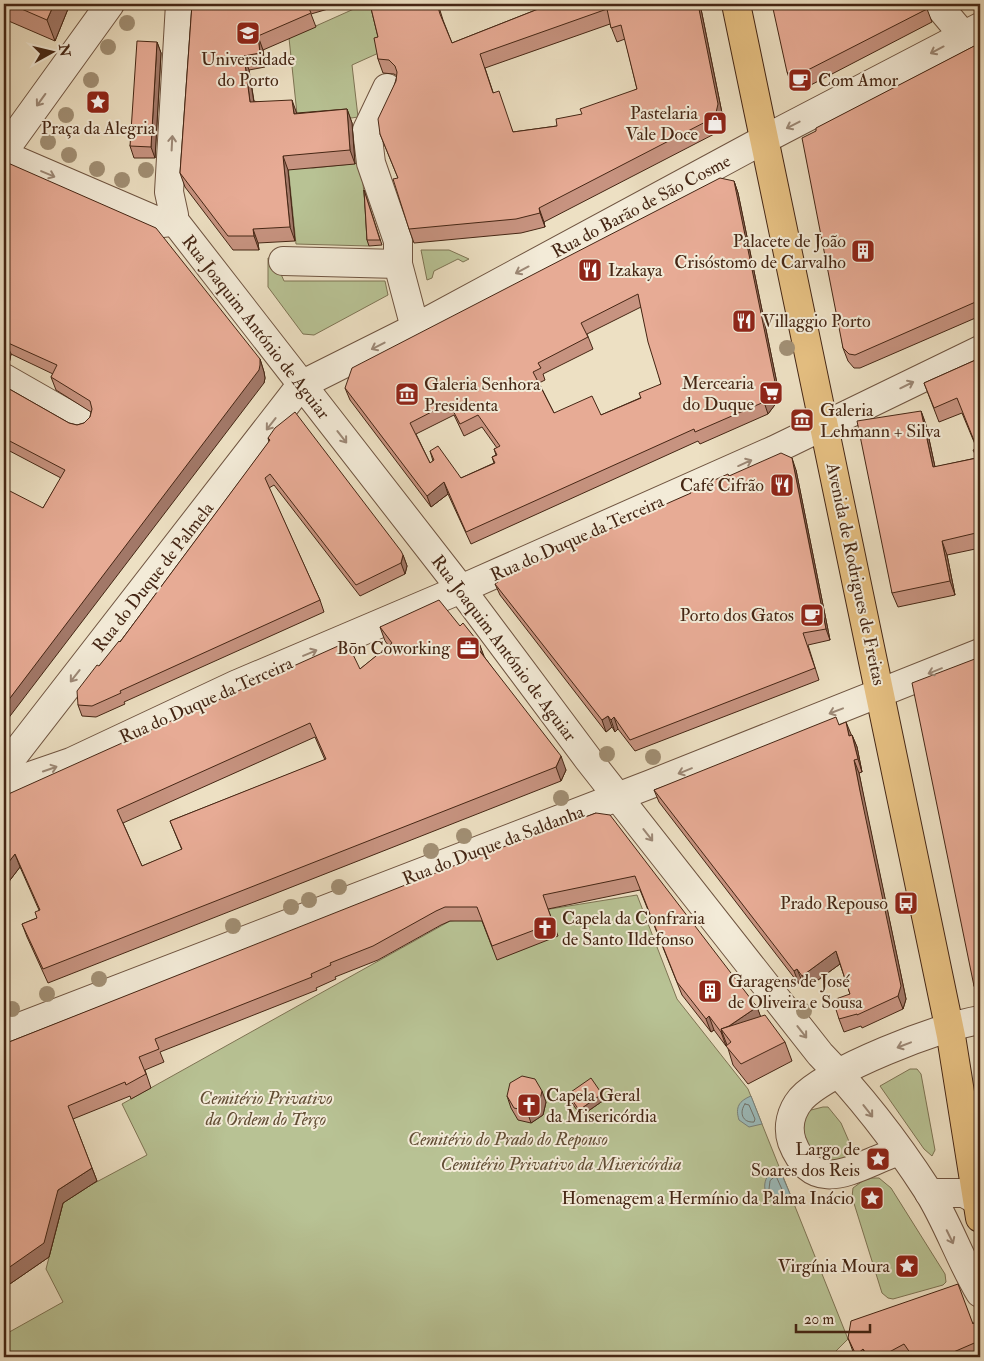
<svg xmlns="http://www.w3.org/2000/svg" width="984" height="1361" font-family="'IM FELL Double Pica',serif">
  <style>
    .green { fill: #b8c294; stroke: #7e7454 }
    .water { fill: #9bbbbb; stroke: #797f78 }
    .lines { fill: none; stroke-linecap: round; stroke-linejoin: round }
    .shore { stroke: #707068; stroke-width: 1 }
    .minor-casing { stroke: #6f5440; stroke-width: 30 }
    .major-casing { stroke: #452614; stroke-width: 30 }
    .minor { stroke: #f3ebd8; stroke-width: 28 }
    .major { stroke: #e6c082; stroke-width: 28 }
    .tree { fill: #a18f74 }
    .wall { fill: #c79380; stroke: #452614; fill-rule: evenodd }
    .shaded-wall { fill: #a27868; stroke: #452614 }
    .building { fill: #e7ab95; stroke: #452614; fill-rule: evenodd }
    .oneway { stroke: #9c8876 }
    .labels { text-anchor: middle; stroke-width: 4; stroke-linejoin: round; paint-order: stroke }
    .poi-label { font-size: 18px; fill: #452614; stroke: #f3ebd8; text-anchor: end }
    .street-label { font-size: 18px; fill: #452614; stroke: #f3ebd8 }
    .park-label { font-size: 18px; font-style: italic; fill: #624d34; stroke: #f3ebd8 }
  </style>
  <rect width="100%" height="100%" fill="#ede0c3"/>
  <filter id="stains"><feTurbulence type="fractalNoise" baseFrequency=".004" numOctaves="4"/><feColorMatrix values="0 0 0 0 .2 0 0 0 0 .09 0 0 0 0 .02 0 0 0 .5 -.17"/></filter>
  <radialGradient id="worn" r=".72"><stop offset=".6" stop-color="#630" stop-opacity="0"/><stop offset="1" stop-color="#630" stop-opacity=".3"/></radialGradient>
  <g class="green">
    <polygon points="365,4 372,4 383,51 352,65 358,117 345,119 297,114 289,38"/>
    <polygon points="361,163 369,246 296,244 288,165 313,168"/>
    <polygon points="421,250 449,250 469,259 463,262 458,259 434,271 432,278 427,280"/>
    <polygon points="268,258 274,258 284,281 385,281 388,295 314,335 303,334 268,287"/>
    <polygon points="637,895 677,999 748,1089 848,1339 830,1357 4,1357 4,1335 63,1302 46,1269 63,1203 74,1194 147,1155 122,1104 450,921 519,914"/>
    <polygon points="910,1069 917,1069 921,1074 935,1150 932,1156 924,1149 880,1086"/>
    <polygon points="823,1107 828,1107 841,1123 851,1146 846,1158 818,1166 802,1132 807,1111"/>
    <polygon points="872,1178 879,1178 891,1188 945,1274 946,1282 943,1285 893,1299 888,1298 882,1293 852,1197 853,1188 864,1180"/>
  </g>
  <g class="water">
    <path d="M751 1096 762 1124 749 1127 739 1120C735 1107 739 1101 751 1096Z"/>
    <path d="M779 1168 793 1201C767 1215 752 1177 779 1168Z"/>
  </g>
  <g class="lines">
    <g class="shore">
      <path d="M745 1104 749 1105 755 1119 754 1122C742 1123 739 1112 745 1104Z"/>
      <polygon points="776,1176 785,1196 783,1199 773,1197 769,1189 770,1181"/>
    </g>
    <g class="minor-casing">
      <g id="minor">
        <polyline points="937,4 964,36"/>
        <polyline points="387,88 367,130 371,163 398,241 398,264"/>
        <polyline points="4,151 110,4"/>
        <polyline points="4,155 162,223 170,222 174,215 169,192 180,4"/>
        <path d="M173 219 461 589 588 759 820 1054C860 1095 897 1143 928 1191 948 1223 960 1260 980 1293"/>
        <polyline points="283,261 398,264 415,328"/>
        <polyline points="4,378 81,422"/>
        <polyline points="4,768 301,385 415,328 765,139 980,27"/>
        <polyline points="4,785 71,762 235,685 461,589 774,450 980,350"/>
        <polyline points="4,1033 651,784 980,653"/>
        <path d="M900 1151C858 1164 815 1201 792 1142 787 1127 791 1111 801 1099 827 1070 941 1026 980 1020"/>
        <polyline points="929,1193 964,1193 980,1202"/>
      </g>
    </g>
    <g class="major-casing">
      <polyline id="major" points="736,4 951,1036 980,1218"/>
    </g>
    <use href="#minor" class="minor"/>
    <use href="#major" class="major"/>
  </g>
  <g class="tree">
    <circle cx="127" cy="23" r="8"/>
    <circle cx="108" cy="47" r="8"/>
    <circle cx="91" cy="80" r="8"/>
    <circle cx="66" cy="115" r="8"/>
    <circle cx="48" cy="142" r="8"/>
    <circle cx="69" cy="155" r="8"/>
    <circle cx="97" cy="169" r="8"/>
    <circle cx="146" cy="170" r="8"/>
    <circle cx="122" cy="180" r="8"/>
    <circle cx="787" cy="348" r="8"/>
    <circle cx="607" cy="754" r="8"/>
    <circle cx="653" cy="757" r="8"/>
    <circle cx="561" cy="798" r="8"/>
    <circle cx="464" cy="836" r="8"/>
    <circle cx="431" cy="851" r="8"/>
    <circle cx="339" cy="887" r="8"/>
    <circle cx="309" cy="900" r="8"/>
    <circle cx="291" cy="907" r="8"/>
    <circle cx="233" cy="926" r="8"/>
    <circle cx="99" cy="979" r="8"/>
    <circle cx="47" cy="994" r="8"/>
    <circle cx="12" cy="1009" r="8"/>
    <circle cx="804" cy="1011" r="8"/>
  </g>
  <g class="wall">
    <polygon points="4,4 70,4 55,41 4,19"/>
    <polygon points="192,4 345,4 311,14 316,27 263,50 265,67 249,70 254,101 297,113 347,109 352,123 355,164 288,170 295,241 258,243 259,250 233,250 185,187 180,173"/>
    <path d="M370 4H438L443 20 452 43 551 4H700L723 118 720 131 544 222 545 227 521 233 414 243 409 229 398 178 380 134 397 76 394 74 383 73 378 59V37ZM610 24 617 42 625 39 637 89 557 126 513 132 493 92 485 68Z"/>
    <polygon points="957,4 969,4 961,8"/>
    <polygon points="927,9 932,22 805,88 796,88 792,86 787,72"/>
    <polygon points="157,42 161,53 155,158 134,158 130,146"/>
    <polygon points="980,43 980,316 860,368 854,368 848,361 843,348 816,131"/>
    <polygon points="4,169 260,359 264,372 265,378 264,383 43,508 61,478 4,448 4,386 69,423 77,425 84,423 90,417 91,412 56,390 51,377 53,374 11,354 9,364 4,364"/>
    <path d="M734 181 738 193 780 398 768 414 700 444 698 441 471 544 448 494 431 507 350 400 345 388ZM641 307 661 384 640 398 601 415 554 413 539 383 545 380 543 374 593 349 587 334ZM454 415 464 436 482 427 497 448 494 449 496 455 492 457 494 463 461 478 430 451 433 461 430 463 416 434Z"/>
    <polygon points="364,190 382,245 369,246 367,240"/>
    <polygon points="980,358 980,548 947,555 955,595 898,607 892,593 921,411 926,425 935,467 976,458 977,449 962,413 939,422 924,383"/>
    <polygon points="268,438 403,555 407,566 405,574 360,596 274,485 269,488 320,600 324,612 124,702 125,704 96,717 82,716 78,705 99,666 120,642 269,442"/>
    <polygon points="796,470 830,640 808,645 819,680 635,751 618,729 615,732 612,727 606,732 500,595 495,584 729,476"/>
    <path d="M460 626 479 643 483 655 566 770 561 781 48 983 27 937 22 924 37 918 39 910 20 867 4 888V796L360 669 389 646 385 641 380 627ZM315 737 325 760 170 821 182 850 142 866 123 823Z"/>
    <polygon points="980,657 980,998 978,998 974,986"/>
    <polygon points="839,725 851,735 852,735 857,747 862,772 859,773 865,804 906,999 903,1009 862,1028 861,1026 844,1032 839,1019 850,994 840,964 807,988 802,981 799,984 659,802 654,790"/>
    <polygon points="596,813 757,1007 760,1016 785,1042 792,1061 748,1084 733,1065 727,1045 726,1046 714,1030 711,1032 682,995 640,890 548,909 558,936 497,960 482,921 450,921 441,925 378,960 335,977 336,979 316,988 317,990 160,1052 164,1062 145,1070 151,1088 131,1099 130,1096 73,1119 97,1181 63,1203 49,1257 4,1288 4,1044"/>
    <polygon points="568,1094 602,1094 604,1100 581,1116 570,1100"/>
    <polygon points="507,1096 546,1102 543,1115 531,1123 518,1120 511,1108"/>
    <polygon points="980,1315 980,1357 855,1357 848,1338 973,1324"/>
  </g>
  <g class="shaded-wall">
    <polygon points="54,4 70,4 55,41 47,20"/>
    <polygon points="698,4 700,4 723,118 720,131 715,117"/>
    <polygon points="258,36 263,50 265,67 260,53"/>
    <polygon points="157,42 161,53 155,158 151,147"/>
    <polygon points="244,56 249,70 256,116 250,102"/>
    <polygon points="292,100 297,114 294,114"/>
    <polygon points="347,109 352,123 355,164 350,150"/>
    <polygon points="283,156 288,170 295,241 290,227"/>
    <polygon points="734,181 738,193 780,398 768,414 764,402"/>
    <polygon points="539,208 544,222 545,227 540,213"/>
    <polygon points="253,229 258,243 259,250 254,236"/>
    <polygon points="6,342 11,354 9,364 4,351"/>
    <polygon points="260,359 264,372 265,378 264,383 4,724 4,706"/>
    <polygon points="921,411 926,425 938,481 933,467"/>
    <polygon points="792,458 796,470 830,640 826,629"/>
    <polygon points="444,482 448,494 431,507 427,496"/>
    <polygon points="942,541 947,555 955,595 950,581"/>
    <polygon points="403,555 407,566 405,574 401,563"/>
    <polygon points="479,643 484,656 475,645"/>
    <polygon points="608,716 612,727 606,732 602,720"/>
    <polygon points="614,717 618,729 615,732 611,720"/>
    <polygon points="846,722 851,734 853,748 849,736"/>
    <polygon points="852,735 857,747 862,772 858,759"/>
    <polygon points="561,756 566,770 561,781 556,767"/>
    <polygon points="854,760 859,773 906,999 903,1009 898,996"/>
    <polygon points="15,854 20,867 4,888 4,868"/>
    <polygon points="836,951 840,964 807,988 802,976"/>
    <polygon points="797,969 802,981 799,984 794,971"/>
    <polygon points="757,1007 762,1020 722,1031"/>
    <polygon points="709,1016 714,1030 711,1032 706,1019"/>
    <polygon points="721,1032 722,1032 727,1045 726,1046"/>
    <polygon points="542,1091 546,1102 543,1115 531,1123 527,1111"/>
    <polygon points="602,1094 604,1100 581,1116 579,1110"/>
    <polygon points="92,1168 97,1181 63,1203 49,1257 4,1288 4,1271 58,1190"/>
    <polygon points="863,1349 866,1357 857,1357 856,1355"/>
  </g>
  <g class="building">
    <polygon points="10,4 54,4 47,20"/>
    <polygon points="192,4 307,4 311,13 258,36 260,53 244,56 250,102 292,100 294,114 347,109 350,150 283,156 290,227 253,229 254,236 228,236 180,173"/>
    <path d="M370 4H437L440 14 452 43 551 4H698L718 104 715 117 539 208 540 213 516 219 409 229 393 179 398 178 380 134 378 119 396 81 397 72 395 66 389 60 378 59 374 38 378 37ZM607 9 611 28 621 25 637 89 580 109 582 114 556 119 557 126 513 132 499 91 493 93 480 54Z"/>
    <polygon points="772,4 924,4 927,9 800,74 791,75 787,72"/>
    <polygon points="137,41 157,42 151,147 130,146"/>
    <polygon points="980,43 980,300 855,355 849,354 843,348 802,138 816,131 816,128"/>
    <polygon points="8,163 156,228 260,359 260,365 259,370 4,706 4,488 43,508 65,470 4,438 4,386 69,423 77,425 84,423 90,417 92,409 90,401 51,377 57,365 6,342 4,351 4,169"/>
    <path d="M720 178 734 181 776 387 764 402 695 432 694 429 466 532 444 482 427 496 345 388 352 368ZM638 294 648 342 661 384 639 393 641 398 601 415 592 396 554 413 533 372 541 368 538 363 588 337 581 323ZM449 403 460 424 478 415 500 446 494 449 497 455 492 457 495 463 461 478 438 446 430 451 434 460 430 463 410 423Z"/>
    <polygon points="364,190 380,240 367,240"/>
    <polygon points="980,358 980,544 976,533 942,541 950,581 892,593 857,421 921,411 933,467 977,458 973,450 977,448 957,398 934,408 924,383"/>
    <polygon points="295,412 401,551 403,555 401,563 356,585 270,474 265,478 320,600 120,691 121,693 92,706 78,705 77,691 97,665 99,666 119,641 120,642 270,440 268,438 275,428"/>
    <polygon points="781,453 792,458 826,629 803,633 815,668 630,740 614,717 611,720 608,716 602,720 495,584 499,581 498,578 691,493 690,491 728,474 729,476"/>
    <path d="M439 600 460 626 463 623 479 643 475 645 561 756 556 767 43 969 22 924 37 918 35 912 40 910 15 854 4 868V796L347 642 360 669 392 643 380 627ZM310 723 326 759 170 821 182 849 142 866 117 810Z"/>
    <polygon points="980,657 980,986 974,986 912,683"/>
    <polygon points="836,717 839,725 846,722 849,736 852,735 858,759 854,760 860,791 901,986 898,996 857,1015 857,1014 839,1019 833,1000 850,994 836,951 802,976 797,969 794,971 654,790"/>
    <polygon points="596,813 610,815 757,1007 729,1026 721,1029 722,1032 721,1032 709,1016 706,1019 677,982 635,876 543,895 553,923 492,946 477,907 445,907 436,911 373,946 330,963 331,965 311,974 312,977 155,1039 159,1049 139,1057 146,1074 126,1085 125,1082 68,1106 92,1168 58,1190 44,1243 4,1271 4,1044 481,855"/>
    <polygon points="765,1015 785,1042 741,1064 726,1046 731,1042 721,1029"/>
    <polygon points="522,1076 535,1079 542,1091 539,1104 527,1111 514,1108 507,1096 510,1083"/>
    <polygon points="591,1078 602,1094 579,1110 568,1094"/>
    <polygon points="958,1284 973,1324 980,1315 980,1330 976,1332 979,1341 942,1357 913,1357 904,1344 880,1357 869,1357 863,1349 856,1355 848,1338 851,1321"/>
  </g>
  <defs><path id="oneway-shaft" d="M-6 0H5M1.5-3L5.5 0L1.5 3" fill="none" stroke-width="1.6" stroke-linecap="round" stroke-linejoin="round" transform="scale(1.25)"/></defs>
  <g class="oneway">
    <use href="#oneway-shaft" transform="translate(937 50) rotate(152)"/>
    <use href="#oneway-shaft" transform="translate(41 100) rotate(126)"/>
    <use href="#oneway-shaft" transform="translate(793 125) rotate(153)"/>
    <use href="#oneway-shaft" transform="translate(172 143) rotate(-87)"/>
    <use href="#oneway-shaft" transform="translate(48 174) rotate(23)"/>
    <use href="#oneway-shaft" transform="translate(522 270) rotate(152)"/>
    <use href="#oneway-shaft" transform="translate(378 346) rotate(153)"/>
    <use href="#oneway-shaft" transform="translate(907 385) rotate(-26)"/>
    <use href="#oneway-shaft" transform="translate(271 424) rotate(128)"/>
    <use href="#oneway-shaft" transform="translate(342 437) rotate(52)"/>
    <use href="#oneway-shaft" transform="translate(745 463) rotate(-24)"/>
    <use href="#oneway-shaft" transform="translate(310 653) rotate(-23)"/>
    <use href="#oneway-shaft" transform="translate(935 671) rotate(158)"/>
    <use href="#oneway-shaft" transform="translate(75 676) rotate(128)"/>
    <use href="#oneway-shaft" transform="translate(836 711) rotate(159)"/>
    <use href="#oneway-shaft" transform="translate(50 769) rotate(-19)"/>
    <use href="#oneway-shaft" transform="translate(685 771) rotate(158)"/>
    <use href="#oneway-shaft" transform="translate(648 835) rotate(52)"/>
    <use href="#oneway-shaft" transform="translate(802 1032) rotate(52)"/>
    <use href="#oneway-shaft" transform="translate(904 1045) rotate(159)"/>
    <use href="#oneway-shaft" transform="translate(868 1111) rotate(52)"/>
    <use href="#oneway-shaft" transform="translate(950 1237) rotate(64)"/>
  </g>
  <defs>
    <g id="university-square" transform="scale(1.25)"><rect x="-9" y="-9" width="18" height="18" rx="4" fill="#8f2418" stroke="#f3ebd8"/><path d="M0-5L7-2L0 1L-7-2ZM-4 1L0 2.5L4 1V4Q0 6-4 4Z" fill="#fff"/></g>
    <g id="cafe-square" transform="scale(1.25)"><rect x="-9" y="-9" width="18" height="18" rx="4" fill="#8f2418" stroke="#f3ebd8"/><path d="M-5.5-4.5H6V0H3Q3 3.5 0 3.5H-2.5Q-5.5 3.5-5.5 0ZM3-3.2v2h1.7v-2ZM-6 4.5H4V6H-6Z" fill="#fff"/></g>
    <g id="sight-square" transform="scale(1.25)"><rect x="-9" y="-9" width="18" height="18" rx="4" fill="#8f2418" stroke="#f3ebd8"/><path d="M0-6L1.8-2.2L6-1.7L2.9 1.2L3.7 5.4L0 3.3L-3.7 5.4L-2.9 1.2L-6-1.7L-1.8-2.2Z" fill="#fff"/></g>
    <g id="shop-square" transform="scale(1.25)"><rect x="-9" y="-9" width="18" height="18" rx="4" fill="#8f2418" stroke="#f3ebd8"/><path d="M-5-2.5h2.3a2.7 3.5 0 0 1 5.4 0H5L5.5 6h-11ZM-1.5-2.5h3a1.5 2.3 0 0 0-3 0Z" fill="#fff"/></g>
    <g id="building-square" transform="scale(1.25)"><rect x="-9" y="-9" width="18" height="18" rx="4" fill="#8f2418" stroke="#f3ebd8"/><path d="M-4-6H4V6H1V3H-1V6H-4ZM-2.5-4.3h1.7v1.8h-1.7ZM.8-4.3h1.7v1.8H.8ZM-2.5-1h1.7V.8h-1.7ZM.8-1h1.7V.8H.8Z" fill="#fff"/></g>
    <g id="restaurant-square" transform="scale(1.25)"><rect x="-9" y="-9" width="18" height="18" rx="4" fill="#8f2418" stroke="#f3ebd8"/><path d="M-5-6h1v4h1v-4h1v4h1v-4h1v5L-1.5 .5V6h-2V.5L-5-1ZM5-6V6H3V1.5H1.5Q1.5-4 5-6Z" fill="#fff"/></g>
    <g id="supermarket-square" transform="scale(1.25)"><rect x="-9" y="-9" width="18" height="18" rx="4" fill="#8f2418" stroke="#f3ebd8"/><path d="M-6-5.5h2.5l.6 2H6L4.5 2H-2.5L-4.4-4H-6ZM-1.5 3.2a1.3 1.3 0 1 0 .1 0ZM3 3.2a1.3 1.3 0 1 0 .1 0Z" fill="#fff"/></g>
    <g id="museum-square" transform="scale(1.25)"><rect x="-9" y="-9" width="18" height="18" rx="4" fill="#8f2418" stroke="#f3ebd8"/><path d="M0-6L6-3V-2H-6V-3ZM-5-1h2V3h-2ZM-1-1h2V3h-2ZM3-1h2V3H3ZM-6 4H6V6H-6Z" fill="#fff"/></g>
    <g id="office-square" transform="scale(1.25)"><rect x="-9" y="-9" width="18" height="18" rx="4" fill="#8f2418" stroke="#f3ebd8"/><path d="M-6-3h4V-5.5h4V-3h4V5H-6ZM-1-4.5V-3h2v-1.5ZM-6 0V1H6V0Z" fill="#fff"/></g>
    <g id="bus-square" transform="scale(1.25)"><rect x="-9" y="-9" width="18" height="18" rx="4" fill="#8f2418" stroke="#f3ebd8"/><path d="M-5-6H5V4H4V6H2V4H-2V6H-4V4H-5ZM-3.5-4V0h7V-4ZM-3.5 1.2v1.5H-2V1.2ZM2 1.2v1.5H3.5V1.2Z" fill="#fff"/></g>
    <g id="church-square" transform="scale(1.25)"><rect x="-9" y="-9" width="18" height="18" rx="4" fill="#8f2418" stroke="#f3ebd8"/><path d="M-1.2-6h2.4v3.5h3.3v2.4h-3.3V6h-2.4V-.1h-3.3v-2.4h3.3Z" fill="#fff"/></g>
  </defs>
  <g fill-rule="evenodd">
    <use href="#university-square" x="248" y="33"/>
    <use href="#cafe-square" x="800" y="80"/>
    <use href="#sight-square" x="98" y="102"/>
    <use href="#shop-square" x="715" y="123"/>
    <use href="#building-square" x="863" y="251"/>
    <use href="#restaurant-square" x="590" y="270"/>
    <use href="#restaurant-square" x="744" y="321"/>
    <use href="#supermarket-square" x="771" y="393"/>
    <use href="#museum-square" x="407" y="394"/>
    <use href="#museum-square" x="802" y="420"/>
    <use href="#restaurant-square" x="782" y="485"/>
    <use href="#cafe-square" x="812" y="615"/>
    <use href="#office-square" x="468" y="648"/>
    <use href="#bus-square" x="906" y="903"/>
    <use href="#church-square" x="545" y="928"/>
    <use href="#building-square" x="710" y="991"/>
    <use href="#church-square" x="529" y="1105"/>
    <use href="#sight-square" x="878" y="1159"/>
    <use href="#sight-square" x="872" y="1198"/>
    <use href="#sight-square" x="907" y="1266"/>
  </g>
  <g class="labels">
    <g class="poi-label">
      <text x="248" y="65" text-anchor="middle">Universidade<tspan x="248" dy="21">do Porto</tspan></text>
      <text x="818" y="86" text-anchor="start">Com Amor</text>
      <text x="698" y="119">Pastelaria<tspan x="698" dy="21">Vale Doce</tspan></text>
      <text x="98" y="134" text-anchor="middle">Praça da Alegria</text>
      <text x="846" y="247">Palacete de João<tspan x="846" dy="21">Crisóstomo de Carvalho</tspan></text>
      <text x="608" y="276" text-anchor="start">Izakaya</text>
      <text x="762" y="327" text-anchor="start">Villaggio Porto</text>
      <text x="754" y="389">Mercearia<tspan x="754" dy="21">do Duque</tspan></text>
      <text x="424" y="390" text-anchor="start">Galeria Senhora<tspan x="424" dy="21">Presidenta</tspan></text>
      <text x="820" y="416" text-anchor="start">Galeria<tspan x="820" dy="21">Lehmann + Silva</tspan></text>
      <text x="764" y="491">Café Cifrão</text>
      <text x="794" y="621">Porto dos Gatos</text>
      <text x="450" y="654">Bōn Coworking</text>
      <text x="888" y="909">Prado Repouso</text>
      <text x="562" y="924" text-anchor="start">Capela da Confraria<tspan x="562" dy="21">de Santo Ildefonso</tspan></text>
      <text x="728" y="987" text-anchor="start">Garagens de José<tspan x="728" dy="21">de Oliveira e Sousa</tspan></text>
      <text x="546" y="1101" text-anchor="start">Capela Geral<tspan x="546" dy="21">da Misericórdia</tspan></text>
      <text x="860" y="1155">Largo de<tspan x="860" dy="21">Soares dos Reis</tspan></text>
      <text x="854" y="1204">Homenagem a Hermínio da Palma Inácio</text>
      <text x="890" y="1272">Virgínia Moura</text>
    </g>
    <g class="street-label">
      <text transform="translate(641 206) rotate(-28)" y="6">Rua do Barão de São Cosme</text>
      <text transform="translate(256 327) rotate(52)" y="6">Rua Joaquim António de Aguiar</text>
      <text transform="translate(577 538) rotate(-24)" y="6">Rua do Duque da Terceira</text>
      <text transform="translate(856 574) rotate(78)" y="6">Avenida de Rodrigues de Freitas</text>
      <text transform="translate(153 577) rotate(-52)" y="6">Rua do Duque de Palmela</text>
      <text transform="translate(504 648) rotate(53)" y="6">Rua Joaquim António de Aguiar</text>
      <text transform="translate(206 700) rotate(-24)" y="6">Rua do Duque da Terceira</text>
      <text transform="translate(493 845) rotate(-21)" y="6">Rua do Duque da Saldanha</text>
    </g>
    <g class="park-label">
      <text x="266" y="1104">Cemitério Privativo<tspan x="266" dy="21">da Ordem do Terço</tspan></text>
      <text x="508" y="1145">Cemitério do Prado do Repouso</text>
      <text x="561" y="1170">Cemitério Privativo da Misericórdia</text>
    </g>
  </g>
  <rect width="984" height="1361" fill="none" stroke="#ede0c3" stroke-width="20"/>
  <rect x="5" y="5" width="974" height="1351" fill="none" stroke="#452614" stroke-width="2.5"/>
  <rect x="10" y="10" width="964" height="1341" fill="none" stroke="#452614"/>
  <g transform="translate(52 52) rotate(82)" stroke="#f3ebd8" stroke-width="4" paint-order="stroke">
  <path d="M0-4L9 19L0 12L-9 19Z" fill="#452614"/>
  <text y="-8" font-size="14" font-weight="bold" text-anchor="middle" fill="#452614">N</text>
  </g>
  <path d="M796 1324v8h74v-8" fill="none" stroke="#452614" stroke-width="2.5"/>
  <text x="804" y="1324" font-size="15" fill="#452614" stroke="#f3ebd8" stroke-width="4" paint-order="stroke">20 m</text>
  <rect width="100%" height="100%" filter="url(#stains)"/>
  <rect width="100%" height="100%" fill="url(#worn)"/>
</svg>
